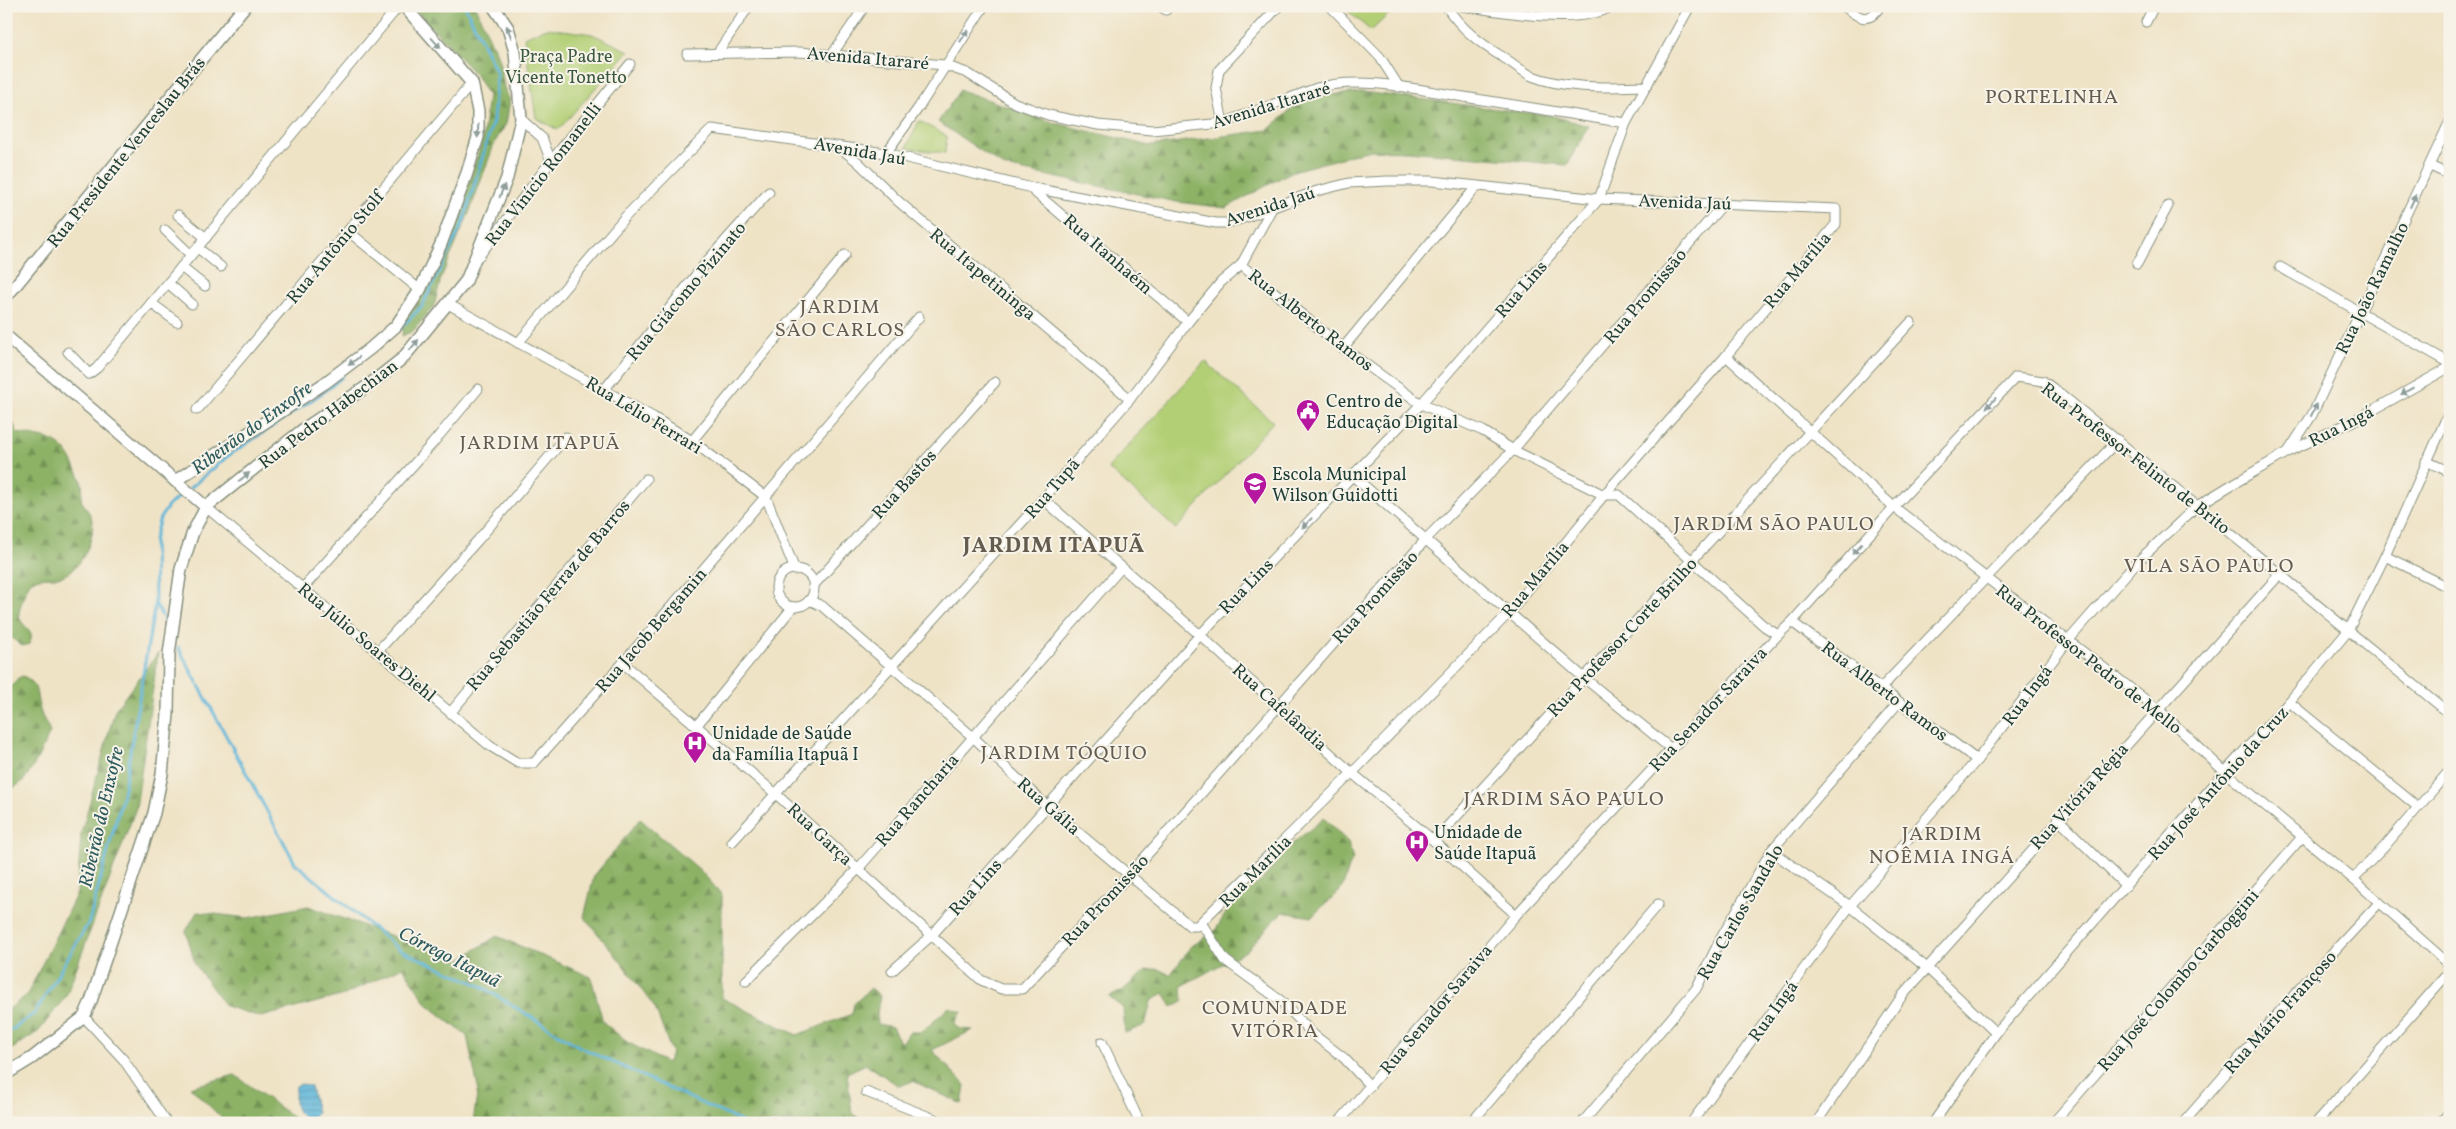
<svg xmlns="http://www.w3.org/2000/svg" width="2456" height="1129" font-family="Vollkorn,serif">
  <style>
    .green { fill: #b2cf75; stroke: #688654 }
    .forest { fill: url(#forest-firs); stroke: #56784d }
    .water { fill: url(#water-rules); stroke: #3e7986 }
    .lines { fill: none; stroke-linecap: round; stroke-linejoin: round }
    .stream { stroke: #5cb5d9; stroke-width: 3 }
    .minor-casing { stroke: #87907d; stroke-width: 11 }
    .tertiary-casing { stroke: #87907d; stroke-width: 14 }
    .minor { stroke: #fff; stroke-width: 9 }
    .tertiary { stroke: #fff; stroke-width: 11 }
    .oneway { fill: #8f9e9a }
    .labels { text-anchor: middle; stroke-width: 4; stroke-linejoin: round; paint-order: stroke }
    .park-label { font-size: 18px; fill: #3c5a41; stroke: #f7f3e8 }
    .street-label { font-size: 18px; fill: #1f3d34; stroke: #f7f3e8 }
    .poi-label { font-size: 18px; fill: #1f3d34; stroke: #f7f3e8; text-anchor: start }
    .water-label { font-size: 19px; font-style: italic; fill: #2e5b5d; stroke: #f7f3e8 }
    .quarter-label { font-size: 20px; letter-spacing: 1px; fill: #645c4e; stroke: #f7f3e8 }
    .district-label { font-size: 22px; font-weight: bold; letter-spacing: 1px; fill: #645c4e; stroke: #f7f3e8 }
  </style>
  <defs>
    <pattern id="forest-firs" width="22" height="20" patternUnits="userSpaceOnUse" patternTransform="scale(1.25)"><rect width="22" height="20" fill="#8db266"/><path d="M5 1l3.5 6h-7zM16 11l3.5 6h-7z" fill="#739255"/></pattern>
    <pattern id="water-rules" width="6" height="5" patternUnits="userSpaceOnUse" patternTransform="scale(1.25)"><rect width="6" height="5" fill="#5cb5d9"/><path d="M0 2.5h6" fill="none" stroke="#4b94b1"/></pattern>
  </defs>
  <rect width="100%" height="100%" fill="#f7f3e8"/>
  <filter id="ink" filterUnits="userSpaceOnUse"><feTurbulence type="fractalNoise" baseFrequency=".02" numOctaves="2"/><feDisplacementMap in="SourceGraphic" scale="10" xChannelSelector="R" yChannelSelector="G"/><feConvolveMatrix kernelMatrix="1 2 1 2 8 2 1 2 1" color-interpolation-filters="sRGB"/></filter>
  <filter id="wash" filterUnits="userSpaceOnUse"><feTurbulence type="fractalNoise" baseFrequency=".0096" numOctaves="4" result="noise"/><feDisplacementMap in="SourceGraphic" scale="20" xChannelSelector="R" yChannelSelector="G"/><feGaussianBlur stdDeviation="1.12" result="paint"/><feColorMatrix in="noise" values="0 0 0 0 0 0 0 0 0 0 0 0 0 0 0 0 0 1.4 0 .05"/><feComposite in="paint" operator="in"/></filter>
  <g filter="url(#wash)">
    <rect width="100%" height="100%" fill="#efe3c6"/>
    <g class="green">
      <polygon points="1342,6 1397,6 1371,31"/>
      <polygon points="547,28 592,34 629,51 558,130 536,118 524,37"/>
      <polygon points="919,121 947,136 945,153 906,148"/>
      <polygon points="1205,361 1273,422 1176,529 1108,468"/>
    </g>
    <g class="forest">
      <polygon points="412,6 475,6 499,59 504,88 510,100 506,124 495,142 469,213 441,278 434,306 413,331 402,336 405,317 422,293 452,235 483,138 488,95 476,75"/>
      <polygon points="960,90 1055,123 1150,146 1268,130 1305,97 1363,92 1553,116 1589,126 1567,165 1408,151 1370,150 1293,171 1226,208 1177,202 1005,167 938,122"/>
      <path d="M13 422 17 433C46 438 63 438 75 467 82 481 84 484 81 500 84 506 89 511 91 517 98 535 81 570 62 576 52 579 37 574 29 584 26 589 19 608 19 614 19 627 38 629 29 644L22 646 12 638 6 639V426Z"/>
      <polygon points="158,653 136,808 66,996 39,1031 6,1053 6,1011 27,995 77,893 81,834 115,710"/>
      <path d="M23 676C40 684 35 695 40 710 42 719 48 724 50 733 39 752 30 786 6 790V693L18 678Z"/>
      <path d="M1324 818 1348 842 1353 859C1346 870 1347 882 1339 892 1331 901 1320 907 1312 917L1282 912 1246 951 1182 986 1183 1001 1172 1007 1164 993 1151 1001 1145 1025 1125 1033 1123 1008 1109 997 1122 991 1146 970 1158 969 1170 975 1192 946 1215 931 1232 903 1261 881 1292 844Z"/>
      <polygon points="640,819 700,870 722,895 722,998 797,1035 852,1014 854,1004 871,988 880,996 877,1013 878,1024 892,1027 901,1044 910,1032 922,1032 949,1007 962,1012 955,1023 959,1029 973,1030 932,1050 965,1085 962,1104 913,1081 899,1086 866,1064 847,1073 852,1113 865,1123 650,1123 640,1113 636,1123 473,1123 478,1088 467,1036 428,1005 403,967 344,995 261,1017 225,1006 195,964 186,931 197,912 248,918 308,906 459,960 497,936 591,977 603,1022 627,1042 667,1063 672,1053 655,1008 618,958 584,917 594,876"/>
      <polygon points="235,1075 301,1123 227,1123 190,1087"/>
    </g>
    <path class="water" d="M302 1084 311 1087 317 1113 310 1121C293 1113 294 1103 296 1086Z"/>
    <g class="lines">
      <g class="stream">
        <polyline points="399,330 422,306 463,223 493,121 497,73 465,6"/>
        <polyline points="190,488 228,456 321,394 342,377"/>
        <polyline points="155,603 166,623"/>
        <polyline points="178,647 295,863 400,950 479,985 580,1047 744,1123"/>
        <polyline points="6,1034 35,1013 89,922 123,794 155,603 154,540 160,518 169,505 185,492"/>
      </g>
    </g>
  </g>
  <g filter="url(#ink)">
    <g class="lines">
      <g class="minor-casing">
        <g id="minor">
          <polyline points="1160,6 1166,10"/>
          <polyline points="1330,6 1380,57 1399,87"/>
          <path d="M1446 6C1462 30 1482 45 1506 59 1515 65 1523 72 1532 76 1568 90 1609 87 1647 86"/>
          <path d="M1462 6C1500 11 1581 27 1612 6"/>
          <path d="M1844 6C1858 18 1869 25 1880 6"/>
          <polyline points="2146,22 2154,6"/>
          <polyline points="718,52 749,6"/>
          <path d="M687 54 800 52 944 65 967 73 1015 103 1048 115 1098 125 1152 130 1223 123 1317 88C1360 75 1420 90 1464 97 1518 106 1572 114 1626 123"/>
          <polyline points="831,56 865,6"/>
          <polyline points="521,119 542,138 551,161"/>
          <polyline points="1223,123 1216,88 1219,70 1279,6"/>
          <polyline points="839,147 858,162 898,201 1130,399"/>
          <polyline points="886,153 919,107 984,6"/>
          <polyline points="2430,166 2450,175"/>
          <polyline points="1030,188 1188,322"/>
          <polyline points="178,215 206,238"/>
          <polyline points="165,230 191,255"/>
          <polyline points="348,231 420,290"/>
          <polyline points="198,248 221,267"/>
          <polyline points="479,256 551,161 630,64"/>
          <polyline points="2137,264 2168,206"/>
          <polyline points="1241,265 1343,348 1421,404 1483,431 1513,450 1604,495 1619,495 1764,626 1778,635"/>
          <polyline points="181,267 205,286"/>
          <polyline points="2280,267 2450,363"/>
          <polyline points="168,283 192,304"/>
          <polyline points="151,303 177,322"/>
          <polyline points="448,304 653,417 692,441 766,497 795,570"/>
          <polyline points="518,343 625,217 712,129 886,153 1028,187 1216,223 1227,223 1241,219 1317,191 1349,183 1388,181 1432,181 1599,199 1836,209 1836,224 1726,356 1604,495 1510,612 1352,773 1197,926 1190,926 1184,921 1048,807 973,737 822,606 809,600"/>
          <polyline points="1343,348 1476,187"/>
          <polyline points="68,352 89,374 97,368 399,6"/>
          <polyline points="1726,356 1894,507 2159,710 2225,772 2353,879 2450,965"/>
          <polyline points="604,390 708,260 769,192"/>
          <polyline points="197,410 472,83"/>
          <polyline points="692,441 845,255"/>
          <polyline points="2288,452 2312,415 2450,121"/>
          <polyline points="2426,461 2450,472"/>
          <polyline points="1352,475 1583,677 1670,748"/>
          <polyline points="1043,499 1200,635 1352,773 1434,841 1516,915"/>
          <polyline points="206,507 490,746 518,763 534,763 623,663 919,317"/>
          <polyline points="2385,556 2450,588"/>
          <circle cx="795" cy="588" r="19"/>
          <polyline points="813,586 995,382"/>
          <polyline points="303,588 432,444 478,389"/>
          <polyline points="1792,622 1977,760"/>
          <polyline points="377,652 478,540 566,437"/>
          <polyline points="623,663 777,795 981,980 1001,989 1022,989 1130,874 1427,538 1513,450 1724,203"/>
          <polyline points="1881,688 2118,440"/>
          <polyline points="2289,702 2418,807"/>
          <polyline points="451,712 646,479"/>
          <polyline points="697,725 793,607"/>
          <polyline points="2058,819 2126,886"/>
          <polyline points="1434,841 1911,322"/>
          <polyline points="732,842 1043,499 1130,399 1188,322 1221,282 1241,265 1272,208"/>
          <polyline points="1771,851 1850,906 1927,968 1996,1033"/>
          <polyline points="2353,879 2385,846 2450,770"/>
          <polyline points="1202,924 1225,960 1281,1001 1314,1035 1344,1058 1370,1086"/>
          <polyline points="892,971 932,935 1200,635 1421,404 1599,199 1626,123 1690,6"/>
          <polyline points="746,981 857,870 1121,568"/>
          <polyline points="84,1017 123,1059 167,1123"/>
          <polyline points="1102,1042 1140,1123"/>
          <polyline points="866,1092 945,1123"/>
          <polyline points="1338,1123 1516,915 1778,635 1792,622 1894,507 2016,377 2043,381 2062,395 2450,714"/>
          <polyline points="1471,1123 1658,904"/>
          <polyline points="1582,1123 1696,989 1721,938 1771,851 1899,702"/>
          <polyline points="1691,1123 1850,906 1977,760 2067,642 2136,563 2197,506 2228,487 2288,452 2357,419 2450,367"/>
          <polyline points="1816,1123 1902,996 2280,574"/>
          <polyline points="1933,1123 1996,1033 2225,772 2289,702 2348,631 2385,556 2450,410"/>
          <polyline points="2053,1123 2302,837"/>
          <polyline points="2183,1123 2308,979 2379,903"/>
          <polyline points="2316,1123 2450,971"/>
          <polyline points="2440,1123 2450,1112"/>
        </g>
      </g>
      <g class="tertiary-casing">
        <g id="tertiary">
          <polyline points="6,297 245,6"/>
          <polyline points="6,336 206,507"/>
          <polyline points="175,481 325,383 371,348 396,326 420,290 441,244 467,173 478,137 478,111 472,83 404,6"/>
          <polyline points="6,1074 32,1058 84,1017 91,1001 154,813 162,774 168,714 169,654 181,569 193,532 206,507 226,491 305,428 369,385 403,358 466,281 507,178 521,119 515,52 508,28 493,6"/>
        </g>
      </g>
      <use href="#minor" class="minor"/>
      <use href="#tertiary" class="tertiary"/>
    </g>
    <defs><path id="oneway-solid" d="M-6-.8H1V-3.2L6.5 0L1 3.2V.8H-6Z" transform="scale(1.25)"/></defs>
    <g class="oneway">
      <use href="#oneway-solid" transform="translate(509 32) rotate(-111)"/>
      <use href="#oneway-solid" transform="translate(964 36) rotate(-56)"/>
      <use href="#oneway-solid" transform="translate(436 43) rotate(48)"/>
      <use href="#oneway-solid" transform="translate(478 131) rotate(93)"/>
      <use href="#oneway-solid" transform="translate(502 191) rotate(-69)"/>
      <use href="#oneway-solid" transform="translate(2413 201) rotate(-65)"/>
      <use href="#oneway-solid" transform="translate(414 345) rotate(-50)"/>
      <use href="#oneway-solid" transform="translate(354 361) rotate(143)"/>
      <use href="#oneway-solid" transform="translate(2407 391) rotate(151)"/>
      <use href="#oneway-solid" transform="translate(1991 403) rotate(133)"/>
      <use href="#oneway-solid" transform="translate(2314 410) rotate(-63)"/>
      <use href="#oneway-solid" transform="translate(244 477) rotate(-38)"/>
      <use href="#oneway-solid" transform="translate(1307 523) rotate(134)"/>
      <use href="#oneway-solid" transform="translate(1857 549) rotate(132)"/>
    </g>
  </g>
  <defs>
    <g id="civic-pin" transform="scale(1.25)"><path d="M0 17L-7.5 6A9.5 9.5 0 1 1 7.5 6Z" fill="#b5179e" stroke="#f7f3e8"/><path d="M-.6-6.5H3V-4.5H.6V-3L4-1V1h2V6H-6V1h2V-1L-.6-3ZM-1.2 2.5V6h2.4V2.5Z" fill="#fff"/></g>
    <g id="school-pin" transform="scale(1.25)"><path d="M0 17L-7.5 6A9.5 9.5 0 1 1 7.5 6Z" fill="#b5179e" stroke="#f7f3e8"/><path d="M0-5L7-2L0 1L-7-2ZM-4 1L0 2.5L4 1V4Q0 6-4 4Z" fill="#fff"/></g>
    <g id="hospital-pin" transform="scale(1.25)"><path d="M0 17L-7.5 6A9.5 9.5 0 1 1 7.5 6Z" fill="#b5179e" stroke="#f7f3e8"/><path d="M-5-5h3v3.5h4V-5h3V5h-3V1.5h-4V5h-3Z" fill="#fff"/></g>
  </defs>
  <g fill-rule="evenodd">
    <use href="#civic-pin" x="1308" y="411"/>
    <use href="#school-pin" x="1255" y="484"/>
    <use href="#hospital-pin" x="695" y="743"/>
    <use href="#hospital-pin" x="1417" y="842"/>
  </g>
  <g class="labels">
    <g class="park-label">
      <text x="566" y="62">Praça Padre<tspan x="566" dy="21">Vicente Tonetto</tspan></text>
    </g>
    <g class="street-label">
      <text transform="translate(868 58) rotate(5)" y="6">Avenida Itararé</text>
      <text transform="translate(1271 105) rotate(-17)" y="6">Avenida Itararé</text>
      <text transform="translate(860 151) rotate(10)" y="6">Avenida Jaú</text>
      <text transform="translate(126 152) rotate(-51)" y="6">Rua Presidente Venceslau Brás</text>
      <text transform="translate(543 174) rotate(-52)" y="6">Rua Vinício Romanelli</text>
      <text transform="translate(1685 202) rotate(2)" y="6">Avenida Jaú</text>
      <text transform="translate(1270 206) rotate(-18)" y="6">Avenida Jaú</text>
      <text transform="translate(335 247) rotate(-50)" y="6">Rua Antônio Stolf</text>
      <text transform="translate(1108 254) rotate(41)" y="6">Rua Itanhaém</text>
      <text transform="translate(1797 270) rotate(-50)" y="6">Rua Marília</text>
      <text transform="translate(983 274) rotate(40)" y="6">Rua Itapetininga</text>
      <text transform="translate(2372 288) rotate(-64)" y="6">Rua João Ramalho</text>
      <text transform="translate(1521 289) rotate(-49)" y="6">Rua Lins</text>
      <text transform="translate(686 291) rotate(-50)" y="6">Rua Giácomo Pizinato</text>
      <text transform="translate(1645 296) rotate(-50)" y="6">Rua Promissão</text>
      <text transform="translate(1311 320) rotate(38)" y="6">Rua Alberto Ramos</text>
      <text transform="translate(328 414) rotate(-37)" y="6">Rua Pedro Habechian</text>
      <text transform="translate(644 415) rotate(31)" y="6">Rua Lélio Ferrari</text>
      <text transform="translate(2341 426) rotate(-27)" y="6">Rua Ingá</text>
      <text transform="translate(2136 458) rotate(38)" y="6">Rua Professor Felinto de Brito</text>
      <text transform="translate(904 484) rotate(-48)" y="6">Rua Bastos</text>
      <text transform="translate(1052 488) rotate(-49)" y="6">Rua Tupã</text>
      <text transform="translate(1535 579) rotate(-50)" y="6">Rua Marília</text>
      <text transform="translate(1246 586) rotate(-46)" y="6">Rua Lins</text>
      <text transform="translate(548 595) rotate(-50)" y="6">Rua Sebastião Ferraz de Barros</text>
      <text transform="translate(1375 597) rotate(-48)" y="6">Rua Promissão</text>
      <text transform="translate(651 630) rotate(-49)" y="6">Rua Jacob Bergamin</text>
      <text transform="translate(1622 637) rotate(-47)" y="6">Rua Professor Corte Brilho</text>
      <text transform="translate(367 642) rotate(40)" y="6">Rua Júlio Soares Diehl</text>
      <text transform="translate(2089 659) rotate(38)" y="6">Rua Professor Pedro de Mello</text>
      <text transform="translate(1885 691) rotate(37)" y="6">Rua Alberto Ramos</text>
      <text transform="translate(2027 695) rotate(-53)" y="6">Rua Ingá</text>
      <text transform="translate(1280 707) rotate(42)" y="6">Rua Cafelândia</text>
      <text transform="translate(1708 709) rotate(-47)" y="6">Rua Senador Saraiva</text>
      <text transform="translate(2218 783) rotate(-48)" y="6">Rua José Antônio da Cruz</text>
      <text transform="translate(2079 796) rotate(-48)" y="6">Rua Vitória Régia</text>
      <text transform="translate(917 800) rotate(-49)" y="6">Rua Rancharia</text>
      <text transform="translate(1049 806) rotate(41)" y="6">Rua Gália</text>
      <text transform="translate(820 834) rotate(43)" y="6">Rua Garça</text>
      <text transform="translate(1255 871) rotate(-45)" y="6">Rua Marília</text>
      <text transform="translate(975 887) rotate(-48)" y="6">Rua Lins</text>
      <text transform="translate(1105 900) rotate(-47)" y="6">Rua Promissão</text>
      <text transform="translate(1740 912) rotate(-60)" y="6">Rua Carlos Sandalo</text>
      <text transform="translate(2178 980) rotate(-49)" y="6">Rua José Colombo Garboggini</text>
      <text transform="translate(1436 1009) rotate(-50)" y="6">Rua Senador Saraiva</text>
      <text transform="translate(1773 1011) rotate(-54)" y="6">Rua Ingá</text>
      <text transform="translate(2280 1012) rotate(-48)" y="6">Rua Mário Françoso</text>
    </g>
    <g class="poi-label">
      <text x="1326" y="407">Centro de<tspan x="1326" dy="21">Educação Digital</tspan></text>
      <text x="1272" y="480">Escola Municipal<tspan x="1272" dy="21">Wilson Guidotti</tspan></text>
      <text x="712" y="739">Unidade de Saúde<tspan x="712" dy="21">da Família Itapuã I</tspan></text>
      <text x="1434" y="838">Unidade de<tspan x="1434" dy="21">Saúde Itapuã</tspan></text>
    </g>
    <g class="water-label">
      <text transform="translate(251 427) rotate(-36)" y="7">Ribeirão do Enxofre</text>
      <text transform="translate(100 817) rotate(-77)" y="7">Ribeirão do Enxofre</text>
      <text transform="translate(450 956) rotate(27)" y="7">Córrego Itapuã</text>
    </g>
    <g class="quarter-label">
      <text x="2052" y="103">PORTELINHA</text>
      <text x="840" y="313">JARDIM<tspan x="840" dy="23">SÃO CARLOS</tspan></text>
      <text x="540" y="449">JARDIM ITAPUÃ</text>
      <text x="1774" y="530">JARDIM SÃO PAULO</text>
      <text x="2209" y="572">VILA SÃO PAULO</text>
      <text x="1064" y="759">JARDIM TÓQUIO</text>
      <text x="1564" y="805">JARDIM SÃO PAULO</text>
      <text x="1942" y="840">JARDIM<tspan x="1942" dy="23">NOÊMIA INGÁ</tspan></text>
      <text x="1275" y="1014">COMUNIDADE<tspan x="1275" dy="23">VITÓRIA</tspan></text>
    </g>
    <g class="district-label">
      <text x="1054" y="552">JARDIM ITAPUÃ</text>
    </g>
  </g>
  <rect width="2456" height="1129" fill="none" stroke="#f7f3e8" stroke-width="25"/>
</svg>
